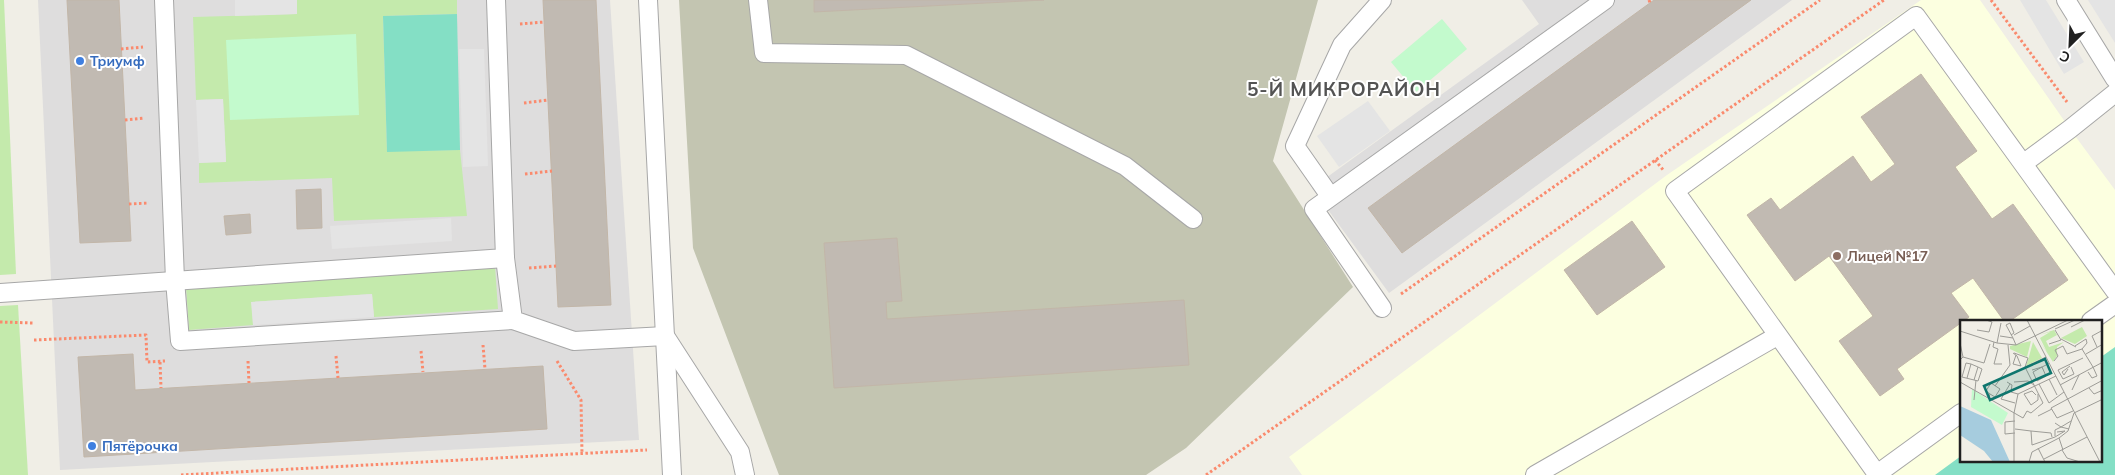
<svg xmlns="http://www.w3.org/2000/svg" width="2115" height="475" font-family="Mulish,sans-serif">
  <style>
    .residential { fill: #dedddd }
    .education { fill: #fcffe0; fill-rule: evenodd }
    .construction { fill: #c3c5b1 }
    .grass { fill: #c4eaac }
    .park { fill: #c3facd }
    .pitch { fill: #84dfc5 }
    .parking { fill: #e4e4e4 }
    .building { fill: #c1bab2; stroke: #c2b6a8 }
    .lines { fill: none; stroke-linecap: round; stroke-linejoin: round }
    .service-casing { stroke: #a7a7a7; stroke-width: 20 }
    .path { stroke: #fa8a6d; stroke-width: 3; stroke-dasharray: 2.5 2.5; stroke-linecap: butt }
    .service { stroke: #fff; stroke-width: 18 }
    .shop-dot { fill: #3f7fe0; stroke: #fff; stroke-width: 2 }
    .education-dot { fill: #8d6e63; stroke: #fff; stroke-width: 2 }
    .labels { text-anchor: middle; stroke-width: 4; stroke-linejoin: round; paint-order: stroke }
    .shop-label { font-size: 14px; font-weight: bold; fill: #366cbe; stroke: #fff; text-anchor: start }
    .education-label { font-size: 14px; font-weight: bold; fill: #785e54; stroke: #fff; text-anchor: start }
    .district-label { font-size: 19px; font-weight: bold; letter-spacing: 1px; fill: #535353; stroke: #fff }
    .inset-road { fill: none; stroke: #9d9c97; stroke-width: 1 }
    .view { fill: #0f766e; fill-opacity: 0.15; stroke: #0f766e; stroke-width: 2.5 }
    .inset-edge { fill: none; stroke: #202020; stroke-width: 2.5 }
  </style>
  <rect width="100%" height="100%" fill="#f0eee6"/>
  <g class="residential">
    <polygon points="38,0 610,0 639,440 60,470"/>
    <polygon points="1522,0 1792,0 1389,293 1312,188 1539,24"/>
  </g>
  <path class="education" d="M1921 0H1980L2070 129 2115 190V475H1302L1289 457 1667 175ZM1961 321H2101V461H1961Z"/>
  <polygon class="construction" points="679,0 1318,0 1273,161 1353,287 1186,448 1146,475 779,475 693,248"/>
  <g class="grass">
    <polygon points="0,0 4,0 16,274 0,275"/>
    <polygon points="297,0 457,0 457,14 383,16 387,151 460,150 467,216 334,221 332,178 199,183 199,163 226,161 223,99 196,100 193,17 297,14"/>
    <polygon points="495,266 498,309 374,317 372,294 252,302 253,325 189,330 186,287"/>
    <polygon points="18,305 28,475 0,475 0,306"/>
  </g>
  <g class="park">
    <polygon points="1442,19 1467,49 1416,92 1391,62"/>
    <polygon points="356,34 359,115 230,120 226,40"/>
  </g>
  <g class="pitch">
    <polygon points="457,14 460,150 387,152 383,16"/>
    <polygon points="2115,347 2115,475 1935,475 1961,456 1961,461 2101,461 2101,357"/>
  </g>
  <g class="parking">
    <polygon points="235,0 297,0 297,14 235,16"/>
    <polygon points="2020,0 2046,0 2084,62 2064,74"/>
    <polygon points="2089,0 2115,0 2115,43 2088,0"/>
    <polygon points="459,49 484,49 488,166 463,167"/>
    <polygon points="223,99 226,162 199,163 196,100"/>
    <polygon points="1368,101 1390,131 1339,167 1317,136"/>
    <polygon points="451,218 452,241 332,249 330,226"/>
    <polygon points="372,294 374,317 253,325 251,302"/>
  </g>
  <g class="building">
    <polygon points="67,0 119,0 131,241 80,243"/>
    <polygon points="543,0 596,0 611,305 558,307"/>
    <polygon points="814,0 1044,0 814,12"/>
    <polygon points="1654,0 1751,0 1402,253 1368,208"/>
    <polygon points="1921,74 1977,151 1955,167 1992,219 2013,204 2068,280 2010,321 2004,321 1973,278 1951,293 1969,317 1897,369 1904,379 1880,396 1839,341 1873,316 1829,256 1795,281 1747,215 1771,198 1780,210 1853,156 1871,182 1895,164 1861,117"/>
    <polygon points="321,189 322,228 297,229 296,190"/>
    <polygon points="250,214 251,233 226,235 224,216"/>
    <polygon points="1632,221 1665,267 1597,315 1564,270"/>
    <polygon points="897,238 902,301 886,302 887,319 1184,300 1189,365 834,388 824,243"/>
    <polygon points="133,354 135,390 543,366 547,429 84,457 78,357"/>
  </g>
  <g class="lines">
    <g class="service-casing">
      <g id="service">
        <polyline points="164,0 175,280 180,341 513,320"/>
        <polyline points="648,0 672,475"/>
        <polyline points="758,0 764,53 906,55 1125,166 1193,219"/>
        <polyline points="2066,0 2115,79"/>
        <polyline points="2024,163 2070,129 2115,93"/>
        <polyline points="1330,196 1295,146 1342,45 1382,0"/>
        <polyline points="505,258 513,320 574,341 665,336 740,452 745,475"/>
        <polyline points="0,293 505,258 496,0"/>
        <polyline points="1382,308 1314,209 1605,0"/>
        <polyline points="2091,321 2115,304"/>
        <polyline points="1961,413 1877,474 1675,191 1916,16 2115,291"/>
        <polyline points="1535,475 1777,336"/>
      </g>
    </g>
    <g class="path">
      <polyline points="1649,0 1650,3"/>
      <polyline points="1991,0 2067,102"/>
      <polyline points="520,24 544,22"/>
      <polyline points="121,49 143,47"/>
      <polyline points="524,103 548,100"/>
      <polyline points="125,120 144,118"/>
      <polyline points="1655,160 1664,171"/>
      <polyline points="525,174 552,171"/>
      <polyline points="129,204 149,203"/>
      <polyline points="529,268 556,266"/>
      <polyline points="1401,294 1820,0"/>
      <polyline points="0,322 34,323"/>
      <polyline points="34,340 146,335 147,362 165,361"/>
      <polyline points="483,345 485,369"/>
      <polyline points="421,351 423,372"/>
      <polyline points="336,356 338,378"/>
      <polyline points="248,361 249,383"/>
      <polyline points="557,361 581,400 582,454"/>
      <polyline points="160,362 161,388"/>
      <polyline points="181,475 647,450"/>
      <polyline points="1206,475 1884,0"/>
    </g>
    <use href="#service" class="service"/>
  </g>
  <g class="shop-dot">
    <circle cx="80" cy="61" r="5"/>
    <circle cx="92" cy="446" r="5"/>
  </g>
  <circle class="education-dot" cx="1837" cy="256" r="5"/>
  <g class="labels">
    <g class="shop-label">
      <text x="90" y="66">Триумф</text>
      <text x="102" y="451">Пятёрочка</text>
    </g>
    <g class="education-label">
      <text x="1847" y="261">Лицей №17</text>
    </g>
    <g class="district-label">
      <text x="1344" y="96">5-Й МИКРОРАЙОН</text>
    </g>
  </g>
  <g transform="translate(1960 320)">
    <rect width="142" height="142" fill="#f0eee6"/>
    <path d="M122 7 127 16 115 24 101 18ZM94 10 97 15 86 21 89 27 104 22 97 27V36L93 42 77 17 87 32 80 18 90 12 79 15ZM71 21 67 37 50 29V26ZM73 22 82 38 66 46 68 40Z" fill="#c4eaac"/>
    <path d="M12 69 48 93 42 105 11 87Z" fill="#c3facd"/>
    <path d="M0 86 31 100 50 142H33L24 131 0 115Z" fill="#a6ccde"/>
    <path class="inset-road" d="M67 0 140 142M111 7 125 0M95 9 115 0M17 10 29 12 32 2 26 0M0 11 37 23 56 25 108 0M51 15 54 13 50 3 46 5 53 18M54 15 70 6M40 16 53 18 56 25M101 19 116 27M34 22 33 27 38 29 34 44H42M0 23 3 37 0 40M37 23 41 3M89 24 101 20 95 10M115 26 126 19 127 23 122 29M137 27 132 16 143 10M53 33 57 36 61 46 53 44 56 35M54 33 68 38 65 47 83 83M126 34 143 24M3 37 24 43 30 24M94 41 98 36 95 30 103 26 107 34 122 29 133 47M11 44 6 43 2 57 18 61 22 49 18 47M65 47 86 37M111 47 114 54 103 59 98 50 123 38M108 49 104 55 102 52 110 46M72 50 82 47 86 56 77 61 73 52 82 47 86 45 89 43M128 52 132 58 137 56 133 47M7 58 11 44 18 47 14 60M89 59 97 75M0 62 63 98 67 91 71 93 83 83M47 62 52 65 51 72 58 74M54 62 68 61 74 65M50 64 41 79 55 83M79 64 89 83 104 72M100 65 143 42M35 66 50 45 48 25M129 68 134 74 143 70M112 70 119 55M76 75 72 71 64 74 71 85 78 80V74M29 77 30 74 35 77 40 69 31 63 26 71 30 74M14 80 16 60M113 91 97 98 91 88 143 60M78 96 92 89M95 103 101 107 111 101M55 109 71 111M55 113 45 114V102L55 101M95 116V110L101 107 109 109M92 117 91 113 71 111 72 125 95 117 105 111 97 112M78 128 85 142M102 130 107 138 120 142M103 130 99 118 108 111 114 93 143 79M84 139 127 117M54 142V93L58 74 96 56M69 142 72 132 99 118"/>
    <path class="view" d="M85 39 91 53 30 80 24 66Z"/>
    <rect width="142" height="142" class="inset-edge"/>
  </g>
  <g transform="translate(2070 45) rotate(204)" stroke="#ffffff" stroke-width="4" paint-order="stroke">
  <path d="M0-4L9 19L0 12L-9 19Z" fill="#202020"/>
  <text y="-8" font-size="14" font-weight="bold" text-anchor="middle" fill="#202020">С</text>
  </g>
</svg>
